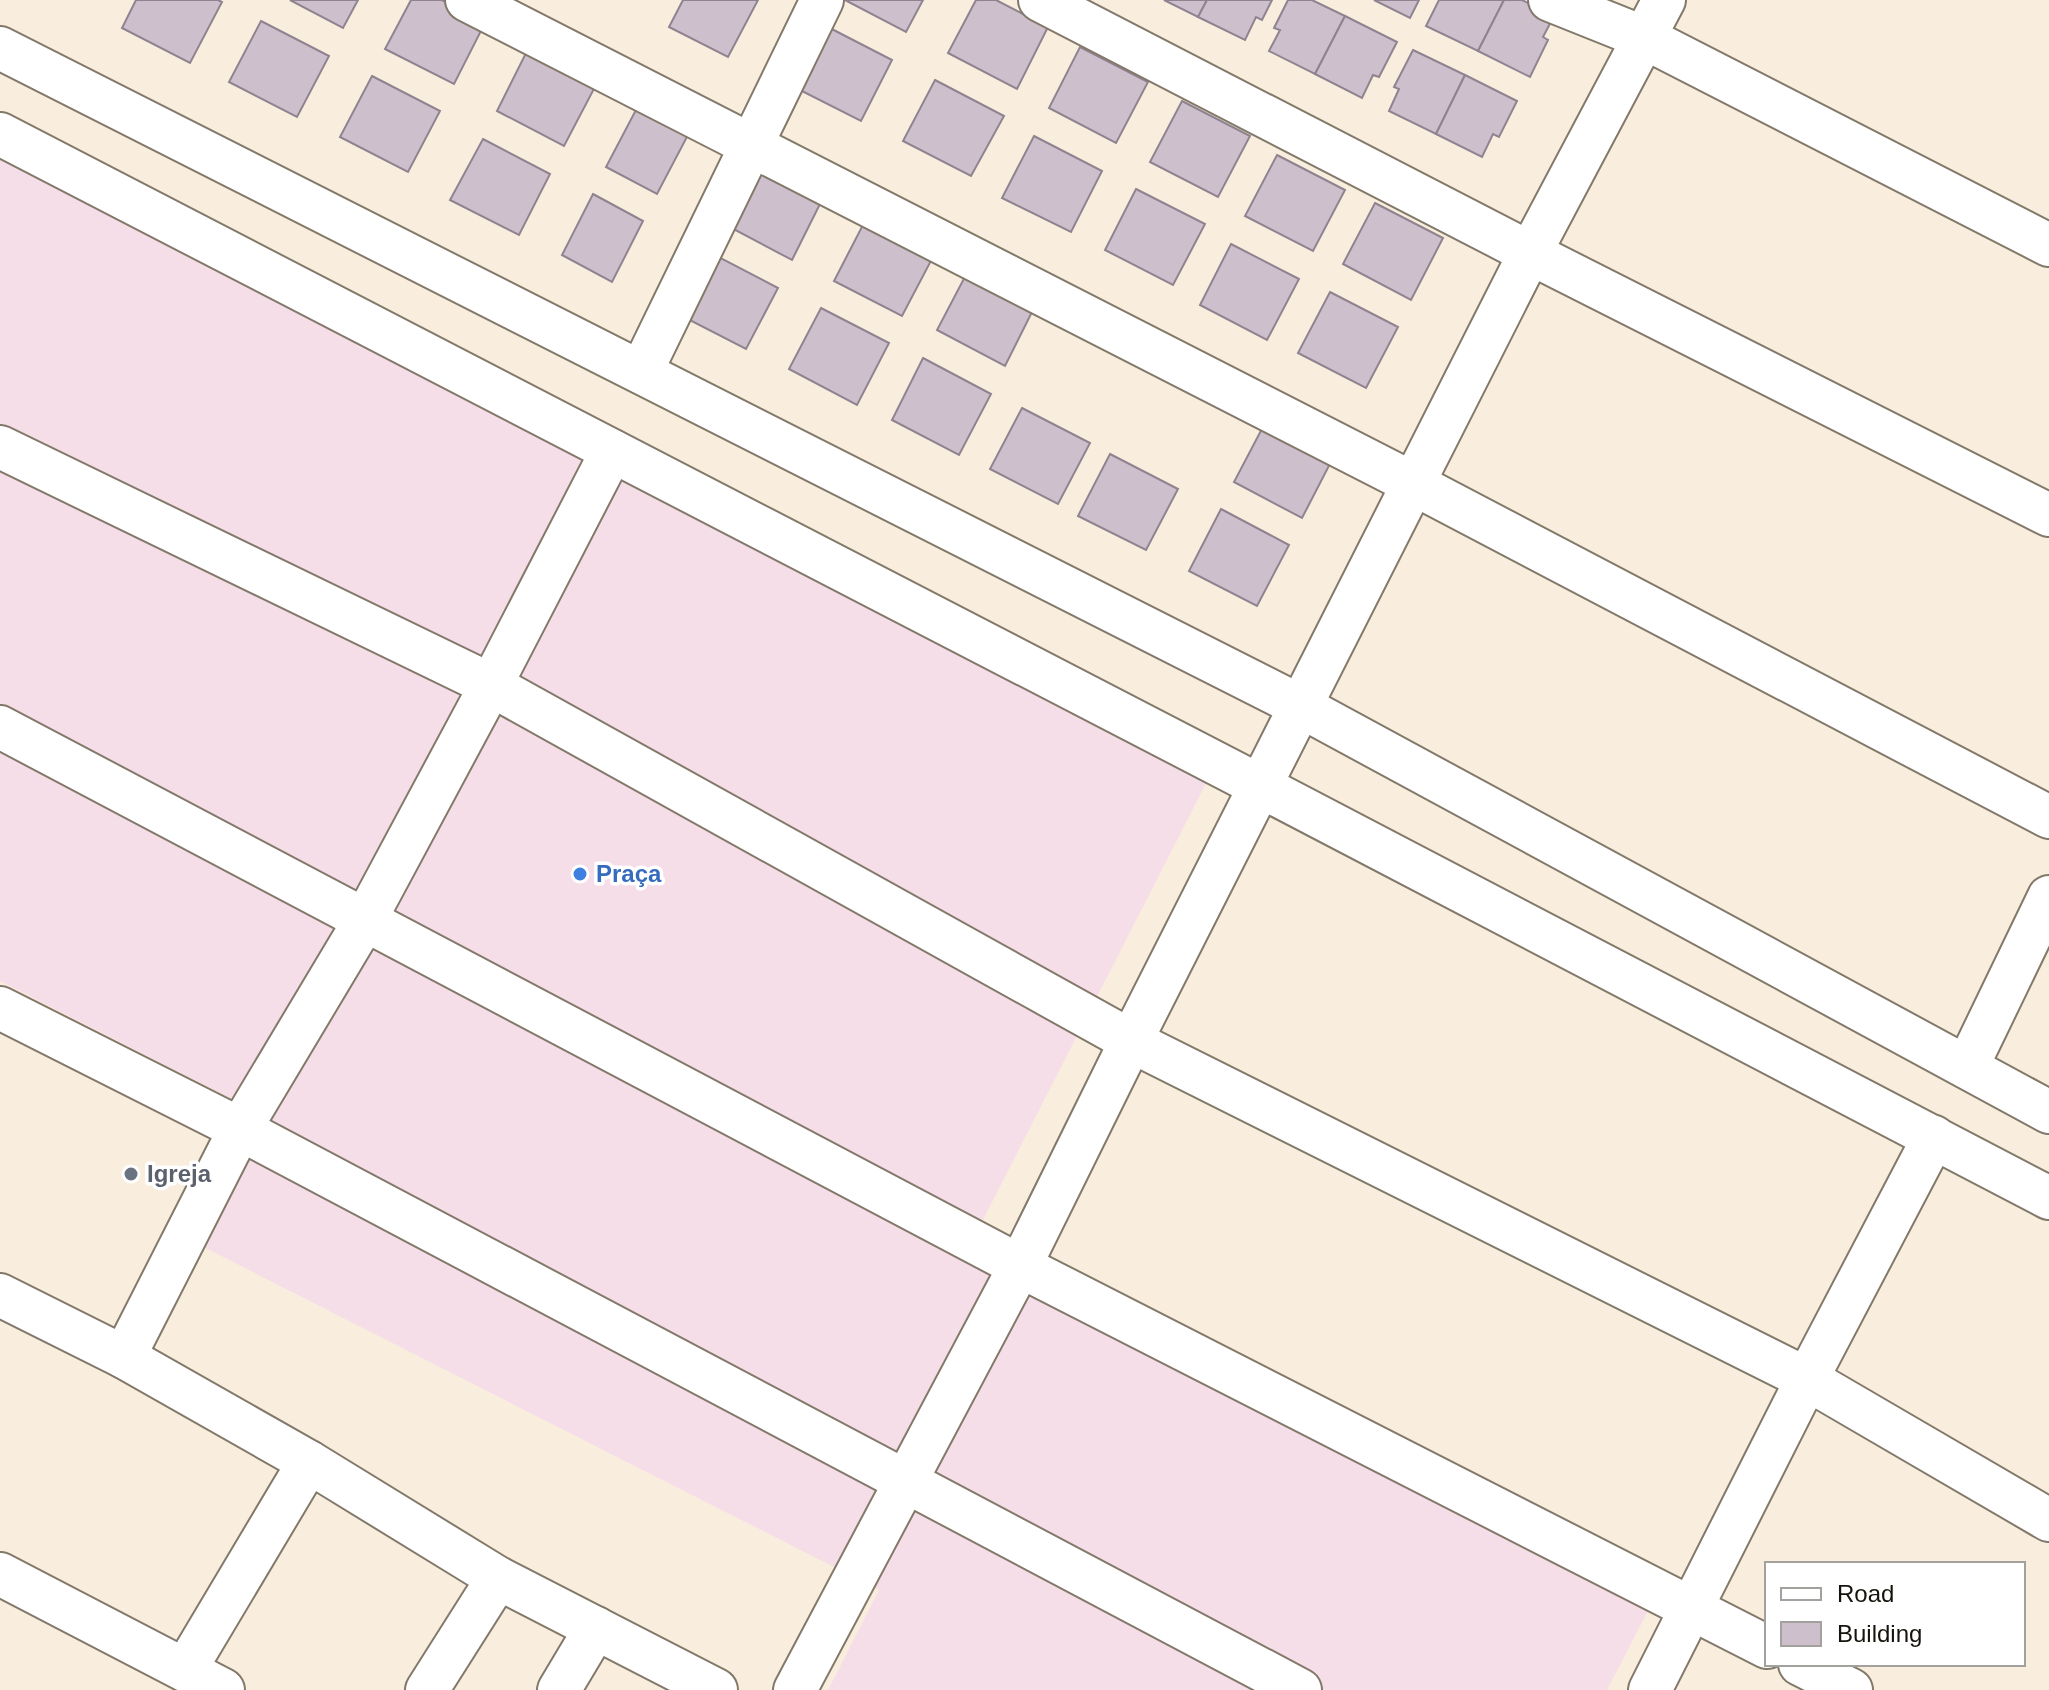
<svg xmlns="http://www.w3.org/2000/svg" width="2049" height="1690" font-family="Arial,sans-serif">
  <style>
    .commercial { fill: #f6dee9 }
    .building { fill: #cebfcd; stroke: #908390; stroke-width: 2 }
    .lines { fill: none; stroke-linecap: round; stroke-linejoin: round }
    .minor-casing { stroke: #83796a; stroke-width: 46 }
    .minor { stroke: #fff; stroke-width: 42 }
    .shop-dot { fill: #3f7fe0; stroke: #fff; stroke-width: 3 }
    .worship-dot { fill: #6b7280; stroke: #fff; stroke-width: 3 }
    .labels { text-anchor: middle; stroke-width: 7; stroke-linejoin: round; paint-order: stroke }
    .shop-label { font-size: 24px; font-weight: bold; fill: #366cbe; stroke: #fff; text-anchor: start }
    .worship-label { font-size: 24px; font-weight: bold; fill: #5b616d; stroke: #fff; text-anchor: start }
  </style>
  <rect width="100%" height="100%" fill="#f9eedd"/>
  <polygon class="commercial" points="0,150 1214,768 963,1259 1649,1609 1607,1690 828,1690 879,1590 166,1228 232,1099 0,981"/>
  <g class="building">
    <polygon points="136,0 218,0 222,2 190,63 122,28"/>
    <polygon points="290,0 358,0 343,28"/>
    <polygon points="411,0 442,0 485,23 454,84 385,49"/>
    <polygon points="683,0 758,0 728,57 669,27"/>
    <polygon points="845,0 923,0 906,32"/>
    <polygon points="976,0 996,0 1048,27 1017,89 948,53"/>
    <polygon points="1164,0 1207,0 1198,17"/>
    <polygon points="1207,0 1272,0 1262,20 1256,17 1245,40 1198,17"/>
    <polygon points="1288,0 1312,0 1345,16 1315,74 1269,51 1280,30 1274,28"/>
    <polygon points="1374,0 1419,0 1410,18"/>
    <polygon points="1439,0 1504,0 1478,51 1426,26"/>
    <polygon points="1504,0 1522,0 1554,16 1543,37 1548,40 1530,77 1478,51"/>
    <polygon points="1345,16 1397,42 1379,77 1373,75 1362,98 1315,74"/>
    <polygon points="261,21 329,56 297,117 229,82"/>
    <polygon points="824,25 892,60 861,121 792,86"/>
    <polygon points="1080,47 1148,82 1116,143 1049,108"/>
    <polygon points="528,49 596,85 564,146 497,111"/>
    <polygon points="1413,50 1465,75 1436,134 1389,111 1399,89 1394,87"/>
    <polygon points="1465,75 1517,101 1499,137 1493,134 1482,157 1436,134"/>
    <polygon points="372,76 440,111 408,172 340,137"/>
    <polygon points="935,80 1004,116 971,176 903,141"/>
    <polygon points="1182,101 1250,136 1218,197 1150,162"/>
    <polygon points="638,106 689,133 657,194 606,167"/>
    <polygon points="1034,136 1102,171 1071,232 1002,198"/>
    <polygon points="483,139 550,174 519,235 450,200"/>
    <polygon points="1277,155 1345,190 1313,251 1245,216"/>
    <polygon points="755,163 823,198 792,260 724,224"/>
    <polygon points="1136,189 1205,224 1173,285 1105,250"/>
    <polygon points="593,194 643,221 612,282 562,255"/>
    <polygon points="1375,203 1443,238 1411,300 1343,264"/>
    <polygon points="866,219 934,255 902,316 834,281"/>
    <polygon points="1231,244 1299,279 1267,340 1200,305"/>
    <polygon points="709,252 778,288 746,349 678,314"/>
    <polygon points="969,269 1036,304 1005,366 937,330"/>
    <polygon points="1330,292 1398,327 1366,388 1298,353"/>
    <polygon points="821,308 889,343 857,405 789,369"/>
    <polygon points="923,358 991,394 959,455 892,420"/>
    <polygon points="1022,408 1090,443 1058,504 990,469"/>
    <polygon points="1266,421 1334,456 1302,518 1234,482"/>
    <polygon points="1110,454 1178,489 1146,550 1078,516"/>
    <polygon points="1221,509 1289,545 1257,606 1189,571"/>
  </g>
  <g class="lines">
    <g class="minor-casing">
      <g id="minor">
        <polyline points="467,0 1414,484 2049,817"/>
        <polyline points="1040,0 1530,253 2049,515"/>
        <polyline points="1550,0 1645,38 2049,245"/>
        <polyline points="0,48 1302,707 2049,1112"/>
        <polyline points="0,134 1262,787 2049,1198"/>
        <polyline points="641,372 822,0"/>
        <polyline points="0,447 491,685 1131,1041 1807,1379 2049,1520"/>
        <polyline points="0,727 1020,1266 1767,1647"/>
        <polyline points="0,1008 240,1129 1300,1690"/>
        <polyline points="1967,1067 2049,897"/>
        <polyline points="0,1295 124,1357 240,1129 365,920 491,685 612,451"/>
        <polyline points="124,1357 309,1462 498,1578 716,1690"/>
        <polyline points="0,1574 223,1690"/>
        <polyline points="1800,1664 1851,1690"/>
        <polyline points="185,1670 309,1462"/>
        <polyline points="427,1690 498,1578"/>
        <polyline points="559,1690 596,1628"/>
        <polyline points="795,1690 1020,1266 1131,1041 1530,253 1664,0"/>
        <polyline points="1650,1690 1807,1379 1934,1137"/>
      </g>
    </g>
    <use href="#minor" class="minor"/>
  </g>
  <circle class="shop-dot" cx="580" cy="874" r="8"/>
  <circle class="worship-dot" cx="131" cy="1174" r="8"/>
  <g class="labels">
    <g class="shop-label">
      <text x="596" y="882">Praça</text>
    </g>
    <g class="worship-label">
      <text x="147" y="1182">Igreja</text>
    </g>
  </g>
  <rect x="1765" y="1562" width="260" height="104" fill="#ffffff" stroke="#a2a19e" stroke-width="2"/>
  <rect x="1781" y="1588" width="40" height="12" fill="#ffffff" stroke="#a2a19e" stroke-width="2"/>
  <text x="1837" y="1602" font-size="24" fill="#16130d">Road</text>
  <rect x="1781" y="1622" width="40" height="24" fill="#cebfcd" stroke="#a2a19e" stroke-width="2"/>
  <text x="1837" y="1642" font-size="24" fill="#16130d">Building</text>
</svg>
